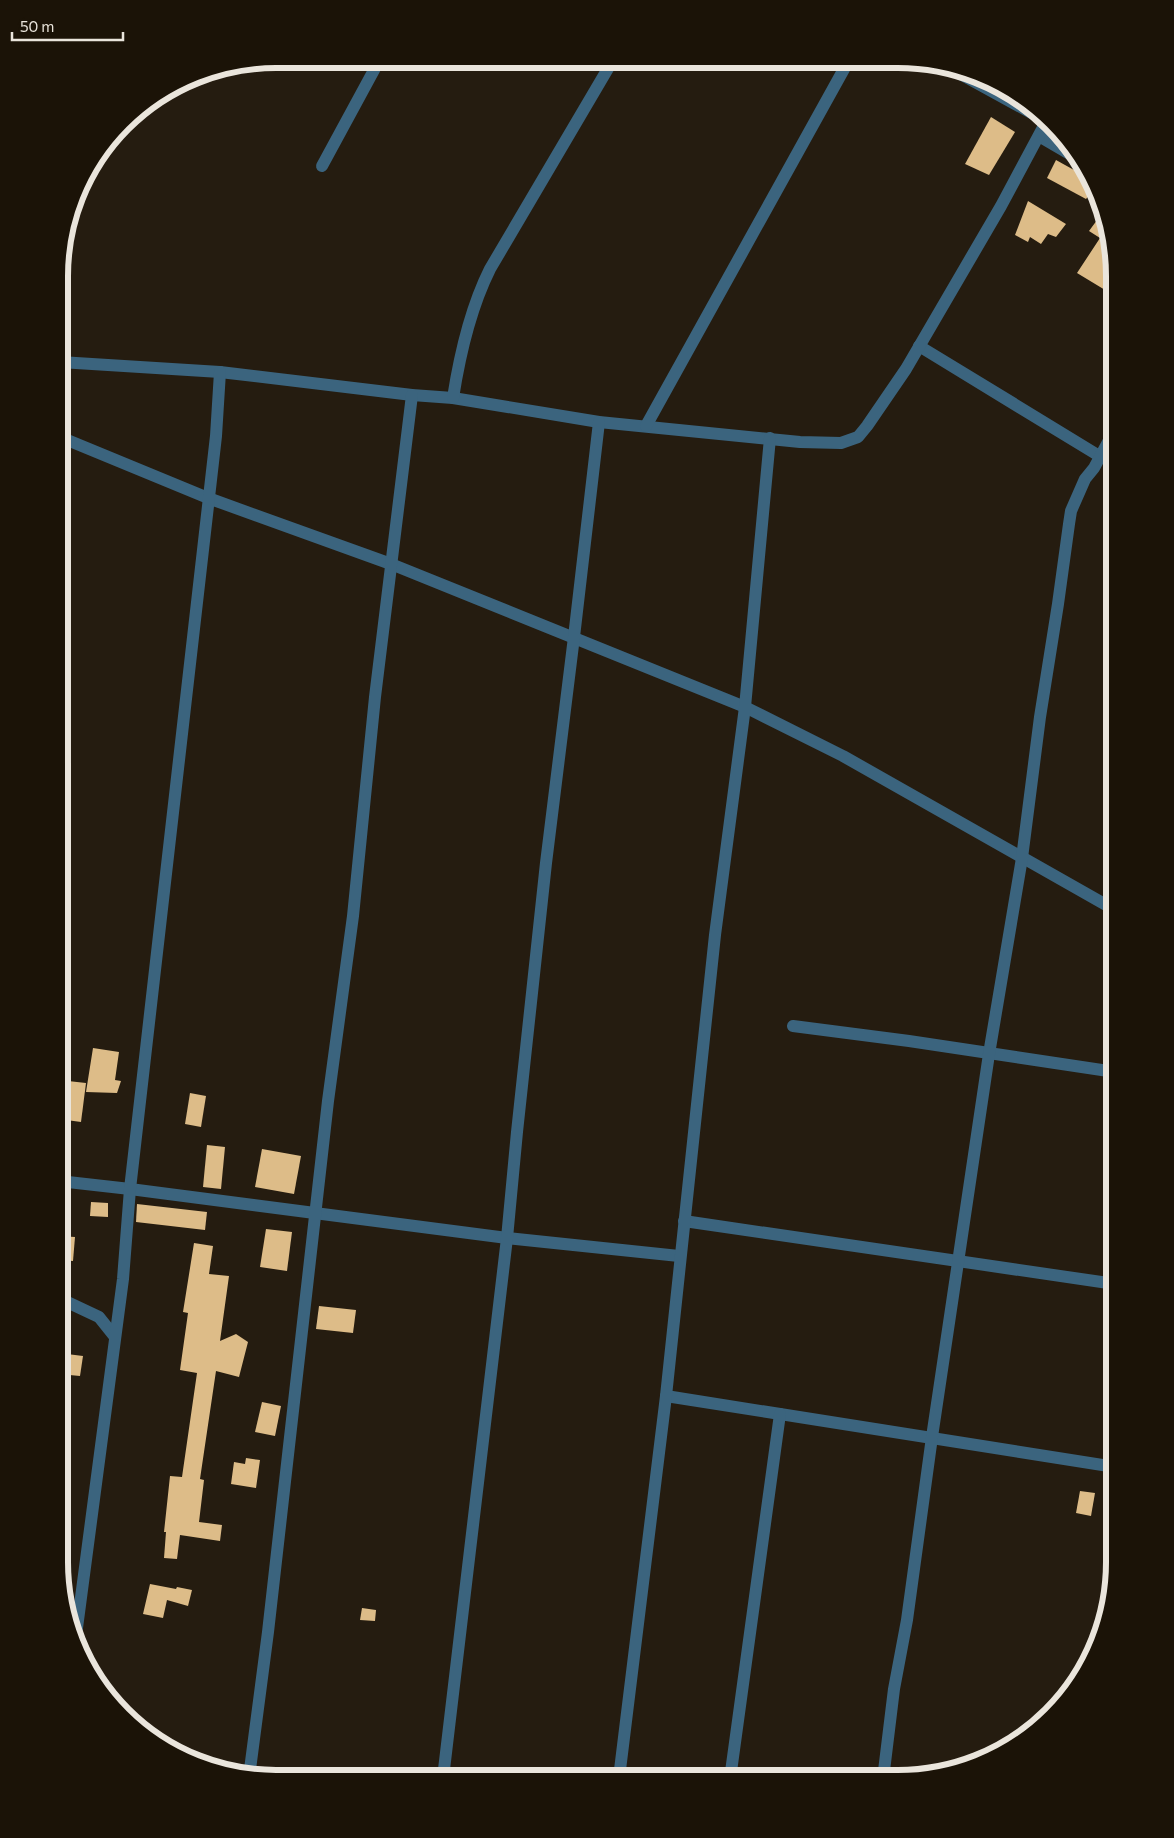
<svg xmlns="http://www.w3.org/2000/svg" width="1174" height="1838" font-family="Commissioner,sans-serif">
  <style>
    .building { fill: #ddbc88 }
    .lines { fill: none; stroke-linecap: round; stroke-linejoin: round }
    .minor { stroke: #3b647e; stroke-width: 12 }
    .secondary { stroke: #478cb5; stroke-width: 12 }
    .rim { fill: none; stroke: #eae5dc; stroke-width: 6 }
  </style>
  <rect width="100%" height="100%" fill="#251c10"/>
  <g class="building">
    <polygon points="991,117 1015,132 989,175 965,164"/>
    <polygon points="1056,160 1092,180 1096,187 1086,199 1047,178"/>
    <polygon points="1028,201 1066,224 1056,237 1048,234 1041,244 1030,237 1028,242 1015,235"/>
    <polygon points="1103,212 1115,275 1115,296 1077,273 1100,238 1089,231"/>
    <polygon points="93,1048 119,1052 115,1080 121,1081 117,1093 86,1092"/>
    <polygon points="59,1080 86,1083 81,1122 59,1119"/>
    <polygon points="190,1093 206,1096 201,1127 185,1124"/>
    <polygon points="207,1145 225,1147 221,1189 203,1187"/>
    <polygon points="262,1149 301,1156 294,1194 255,1187"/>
    <polygon points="91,1202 108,1203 108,1217 90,1216"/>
    <polygon points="137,1204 207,1212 205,1230 136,1222"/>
    <polygon points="266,1229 292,1232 287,1271 260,1267"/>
    <polygon points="59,1236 75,1237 73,1261 59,1260"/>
    <polygon points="194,1243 213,1246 209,1274 229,1276 220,1341 236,1334 248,1342 239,1377 216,1371 200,1479 204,1480 199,1522 222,1525 220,1541 180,1535 177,1559 164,1558 166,1532 164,1532 170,1476 182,1477 197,1373 180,1370 188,1313 183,1312"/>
    <polygon points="319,1306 356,1310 353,1333 316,1329"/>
    <polygon points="59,1353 83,1356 80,1376 59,1374"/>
    <polygon points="262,1402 281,1406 275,1436 255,1432"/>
    <polygon points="246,1458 260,1460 256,1488 231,1484 234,1462 245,1464"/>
    <polygon points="1080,1491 1095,1493 1091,1516 1076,1513"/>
    <polygon points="150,1584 176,1589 177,1587 192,1590 188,1606 167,1600 163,1618 143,1614"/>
    <polygon points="362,1608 376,1610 375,1621 360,1620"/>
  </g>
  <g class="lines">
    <g class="minor">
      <polyline points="944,65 1046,121"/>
      <polyline points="1039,136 1080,160"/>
      <polyline points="322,166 380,59"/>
      <polyline points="919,346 1101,457 1115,462"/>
      <polyline points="60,362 220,372 412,395 453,398 599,422 800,442 841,443 858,437 867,426 906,369 1001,206 1047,120"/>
      <path d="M453 398C460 353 470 309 490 269L613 60"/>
      <polyline points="646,426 849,60"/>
      <polyline points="60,437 208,498 391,564 745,707 843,756 1115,910"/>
      <polyline points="793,1026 909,1041 1115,1072"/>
      <polyline points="59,1181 130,1189 507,1238 679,1256"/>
      <polyline points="684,1221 1115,1284"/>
      <polyline points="59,1302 65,1301 99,1317 115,1337"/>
      <polyline points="666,1396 1115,1467"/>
      <polyline points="75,1643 123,1279 130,1189 216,436 220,372"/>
      <polyline points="249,1777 268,1632 328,1101 353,916 375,697 412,395"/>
      <polyline points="443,1778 507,1238 517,1132 546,863 574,637 599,422"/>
      <polyline points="619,1778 666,1396 715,935 745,707 770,438"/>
      <polyline points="730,1779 780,1414"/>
      <polyline points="883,1779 894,1689 907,1620 932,1437 989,1054 1022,858 1040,717 1058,604 1069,524 1071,511 1085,479 1094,468 1115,429"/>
    </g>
    <polyline class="secondary" points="131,114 208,72"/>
  </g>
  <path d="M0 0H1174V1838H0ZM276 68H898A208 208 0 0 1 1106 276V1562A208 208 0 0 1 898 1770H276A208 208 0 0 1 68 1562V276A208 208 0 0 1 276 68Z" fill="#1b1307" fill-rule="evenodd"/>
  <path class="rim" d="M276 68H898A208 208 0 0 1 1106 276V1562A208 208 0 0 1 898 1770H276A208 208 0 0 1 68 1562V276A208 208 0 0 1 276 68Z"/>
  <path d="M12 32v8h111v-8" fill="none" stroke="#eae5dc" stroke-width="2.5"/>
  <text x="20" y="32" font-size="15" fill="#eae5dc" stroke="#1b1307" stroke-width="4" paint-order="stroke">50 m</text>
</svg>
